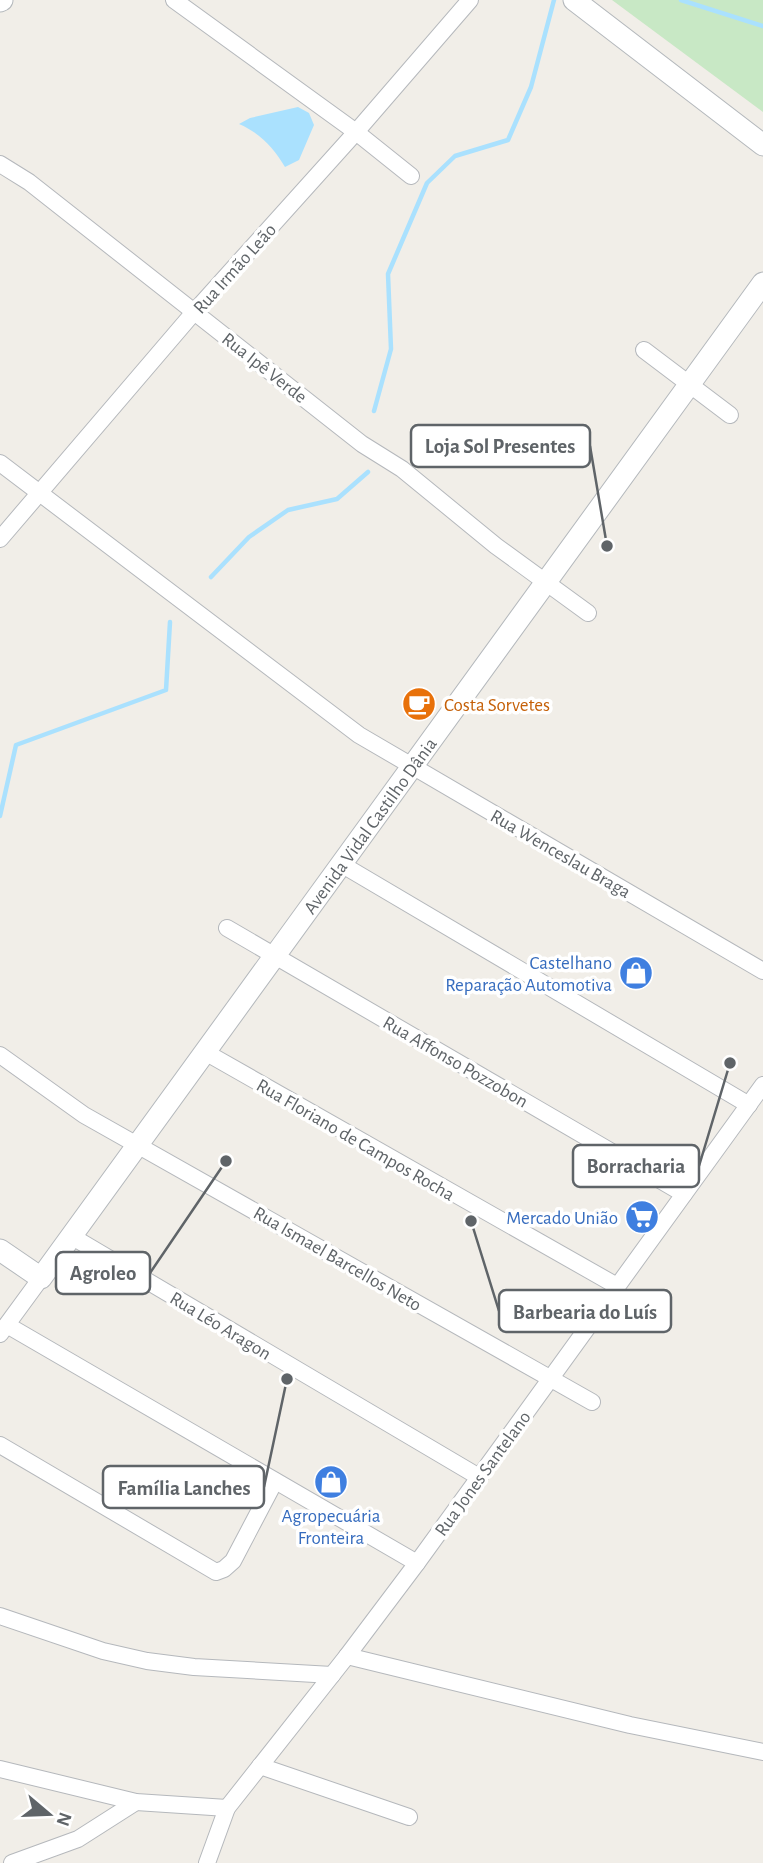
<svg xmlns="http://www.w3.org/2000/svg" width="763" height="1863" font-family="'Alegreya Sans',sans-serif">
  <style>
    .green { fill: #c8e8c5 }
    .water { fill: #aae1fe }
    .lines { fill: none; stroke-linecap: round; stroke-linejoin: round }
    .stream { stroke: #aae1fe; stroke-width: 4.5 }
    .street-casing { stroke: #b5b8bc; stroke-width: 18 }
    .secondary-casing { stroke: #b4b8bc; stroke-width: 23 }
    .street { stroke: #fff; stroke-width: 16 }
    .secondary { stroke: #fff; stroke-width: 21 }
    .labels { text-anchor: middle; stroke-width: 7; stroke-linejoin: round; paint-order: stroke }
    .street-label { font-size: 19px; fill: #5f6468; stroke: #fff }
    .food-label { font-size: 19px; fill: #c56008; stroke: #fff; text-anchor: start }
    .shop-label { font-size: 19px; fill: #366cbe; stroke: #fff; text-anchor: end }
    .leader { fill: none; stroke: #5f6468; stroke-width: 2.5 }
    .callout-dot { fill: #5f6468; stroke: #fff; stroke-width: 2.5 }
    .callout { fill: #fff; stroke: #5f6468; stroke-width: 2.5 }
    .callout-label { font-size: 21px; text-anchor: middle; font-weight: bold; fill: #5f6468 }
  </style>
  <rect width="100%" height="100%" fill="#f1eee8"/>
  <polygon class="green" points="612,0 763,0 763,112"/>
  <path class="water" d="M298 107 309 113 314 125 299 160 285 167C274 148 260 133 239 124L250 118Z"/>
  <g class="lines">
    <g class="stream">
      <polyline points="681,0 763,26"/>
      <polyline points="374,411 391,349 388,274 427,183 455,156 508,140 531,87 554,0"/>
      <polyline points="211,577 249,537 288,510 337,499 368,472"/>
      <polyline points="0,816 16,745 166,690 170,622"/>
    </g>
    <g class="street-casing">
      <g id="street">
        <polyline points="174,0 356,132 411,176"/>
        <polyline points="0,164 29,182 362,444 402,469 496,546 588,613"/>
        <polyline points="644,350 730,415"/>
        <polyline points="0,463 359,735 763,971"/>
        <polyline points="0,539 195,311 356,132 470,0"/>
        <polyline points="341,864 749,1105"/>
        <polyline points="227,928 684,1194"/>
        <polyline points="205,1052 617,1286"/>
        <polyline points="0,1055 84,1115 592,1402"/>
        <polyline points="71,1236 479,1477"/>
        <polyline points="7,1325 417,1563"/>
        <polyline points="0,1334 41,1278"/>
        <polyline points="0,1445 216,1572 224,1569 233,1561 275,1481"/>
        <polyline points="0,1616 103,1651 147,1661 194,1667 332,1675"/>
        <polyline points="347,1656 630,1725 763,1752"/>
        <polyline points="260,1766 409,1817"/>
        <polyline points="0,1769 136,1802 227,1808"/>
        <polyline points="12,1863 78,1839 136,1802"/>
        <polyline points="207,1863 227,1808 347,1656 417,1563 763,1085"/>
      </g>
    </g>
    <g class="secondary-casing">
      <g id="secondary">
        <polyline points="574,0 763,145"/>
        <polyline points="0,1 2,0"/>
        <path id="s1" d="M0 1250 41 1278 763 283"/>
      </g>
    </g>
    <use href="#street" class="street"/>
    <use href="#secondary" class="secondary"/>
  </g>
  <defs>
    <g id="cafe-disc" transform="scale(1.75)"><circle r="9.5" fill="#e8710a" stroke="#fff"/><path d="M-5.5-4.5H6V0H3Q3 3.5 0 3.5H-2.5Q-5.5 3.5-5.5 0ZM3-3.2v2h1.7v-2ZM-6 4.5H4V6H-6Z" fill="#fff"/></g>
    <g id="shop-disc" transform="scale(1.75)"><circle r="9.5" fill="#3f7fe0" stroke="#fff"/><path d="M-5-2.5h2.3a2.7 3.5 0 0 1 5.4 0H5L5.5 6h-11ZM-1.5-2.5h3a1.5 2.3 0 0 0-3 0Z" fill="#fff"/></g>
    <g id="supermarket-disc" transform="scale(1.75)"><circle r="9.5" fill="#3f7fe0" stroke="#fff"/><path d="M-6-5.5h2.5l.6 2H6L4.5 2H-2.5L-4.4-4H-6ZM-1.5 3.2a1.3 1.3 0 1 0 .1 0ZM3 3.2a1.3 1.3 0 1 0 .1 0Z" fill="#fff"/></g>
  </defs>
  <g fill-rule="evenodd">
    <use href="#cafe-disc" x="419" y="704"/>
    <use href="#shop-disc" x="636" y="973"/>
    <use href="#supermarket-disc" x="642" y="1217"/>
    <use href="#shop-disc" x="331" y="1482"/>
  </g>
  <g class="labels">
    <g class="street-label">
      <text transform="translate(234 268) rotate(-48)" y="7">Rua Irmão Leão</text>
      <text transform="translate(265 367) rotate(38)" y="7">Rua Ipê Verde</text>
      <text dy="7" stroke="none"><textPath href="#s1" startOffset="609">Avenida Vidal Castilho Dânia</textPath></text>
      <text transform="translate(561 853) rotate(30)" y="7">Rua Wenceslau Braga</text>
      <text transform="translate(456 1061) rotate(30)" y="7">Rua Affonso Pozzobon</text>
      <text transform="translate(356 1139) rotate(30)" y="7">Rua Floriano de Campos Rocha</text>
      <text transform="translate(338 1258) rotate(30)" y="7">Rua Ismael Barcellos Neto</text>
      <text transform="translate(221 1325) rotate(31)" y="7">Rua Léo Aragon</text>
      <text transform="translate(482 1473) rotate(-54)" y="7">Rua Jones Santelano</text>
    </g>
    <g class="food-label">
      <text x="444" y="711">Costa Sorvetes</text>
    </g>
    <g class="shop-label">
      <text x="612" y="969">Castelhano<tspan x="612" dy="22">Reparação Automotiva</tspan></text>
      <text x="618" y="1224">Mercado União</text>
      <text x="331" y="1522" text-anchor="middle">Agropecuária<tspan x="331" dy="22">Fronteira</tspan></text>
    </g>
  </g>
  <path class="leader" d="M607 546L590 446M730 1063L699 1166M226 1161L150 1273M471 1221L499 1311M287 1379L264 1487"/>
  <g class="callout-dot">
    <circle cx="607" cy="546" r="7"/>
    <circle cx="730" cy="1063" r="7"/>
    <circle cx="226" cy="1161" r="7"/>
    <circle cx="471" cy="1221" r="7"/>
    <circle cx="287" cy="1379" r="7"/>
  </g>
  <g class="callout">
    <rect x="411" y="425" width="179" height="42" rx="7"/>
    <rect x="573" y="1145" width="126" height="42" rx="7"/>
    <rect x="56" y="1252" width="94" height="42" rx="7"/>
    <rect x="499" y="1290" width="172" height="42" rx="7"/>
    <rect x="103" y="1466" width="161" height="42" rx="7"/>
  </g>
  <g class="callout-label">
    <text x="500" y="453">Loja Sol Presentes</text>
    <text x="636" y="1173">Borracharia</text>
    <text x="103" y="1280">Agroleo</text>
    <text x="585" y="1319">Barbearia do Luís</text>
    <text x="184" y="1495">Família Lanches</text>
  </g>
  <g transform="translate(49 1814) rotate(109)" stroke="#ffffff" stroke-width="5" paint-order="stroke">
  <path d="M0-5L12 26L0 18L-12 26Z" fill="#5f6468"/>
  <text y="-10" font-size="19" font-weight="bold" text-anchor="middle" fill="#5f6468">N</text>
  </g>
</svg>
